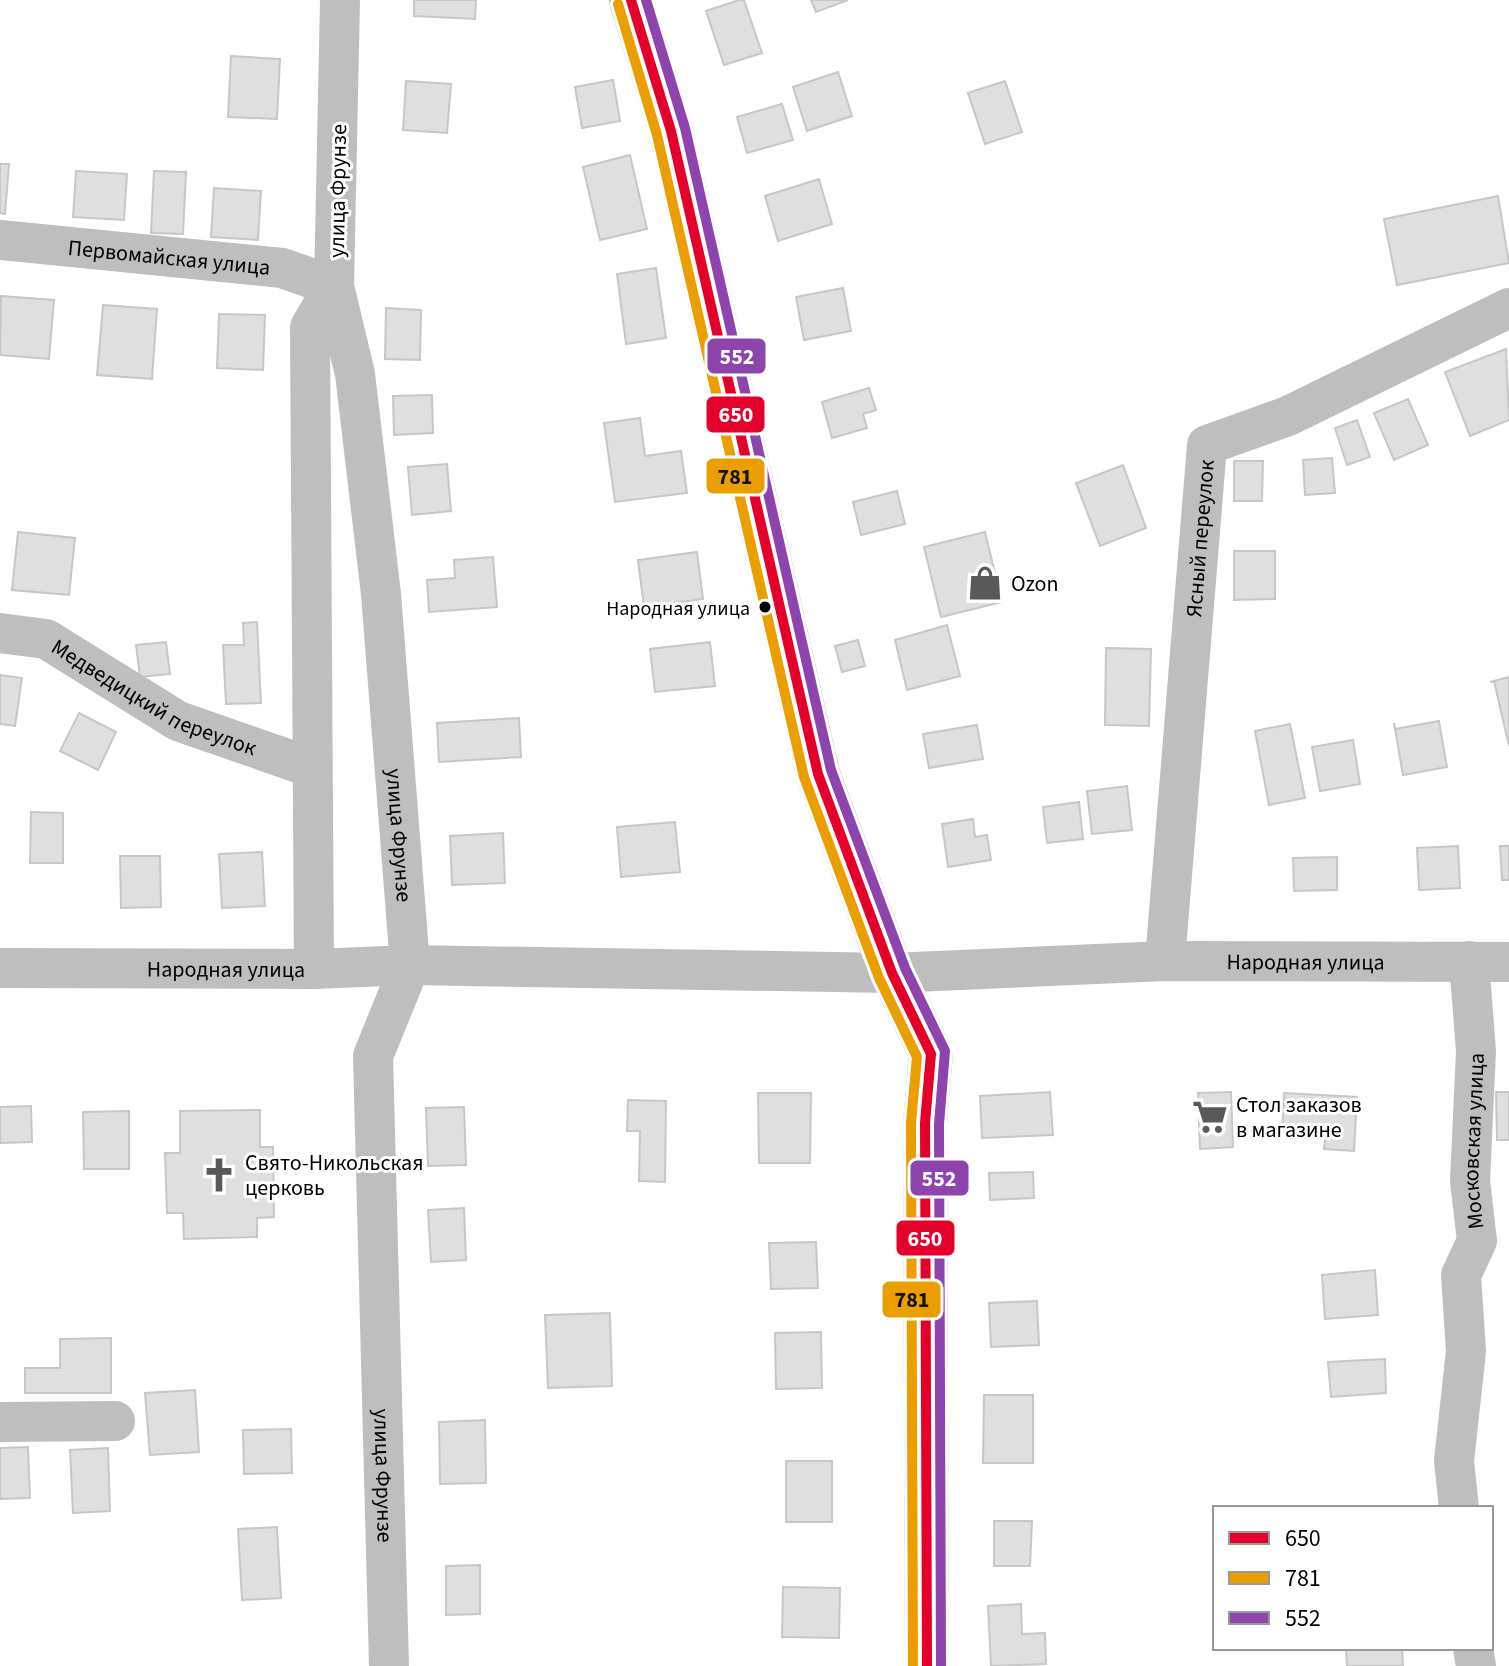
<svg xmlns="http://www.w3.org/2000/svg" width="1509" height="1666" font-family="'Source Sans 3',sans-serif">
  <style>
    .building { fill: #dfdfdf; stroke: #c7c7c7; stroke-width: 2 }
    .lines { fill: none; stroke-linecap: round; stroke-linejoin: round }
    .minor { stroke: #bebebe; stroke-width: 40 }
    .major { stroke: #bebebe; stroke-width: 44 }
    .bus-1-casing { stroke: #fff; stroke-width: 16 }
    .bus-2-casing { stroke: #fff; stroke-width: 16 }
    .bus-3-casing { stroke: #fff; stroke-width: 16 }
    .bus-1 { stroke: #e4002b; stroke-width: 10 }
    .bus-2 { stroke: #eb9e00; stroke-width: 10 }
    .bus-3 { stroke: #8e44ad; stroke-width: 10 }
    .bus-dot { fill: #000; stroke: #fff; stroke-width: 3 }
    .labels { text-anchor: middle; stroke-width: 6; stroke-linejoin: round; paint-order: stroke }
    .bus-label { font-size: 20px; fill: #000; stroke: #fff; text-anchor: end }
    .street-label { font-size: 22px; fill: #000; stroke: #fff }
    .poi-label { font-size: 22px; fill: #000; stroke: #fff; text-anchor: start }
    .line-badge { stroke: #fff; stroke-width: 3 }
    .badge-label { font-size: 22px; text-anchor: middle; font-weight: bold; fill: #fff }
    .pale-badge-label { font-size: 22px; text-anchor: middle; font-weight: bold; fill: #111 }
  </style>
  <rect width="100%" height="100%" fill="#fff"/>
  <g class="building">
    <polygon points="414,0 476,0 475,19 414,16"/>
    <polygon points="739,0 744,0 762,53 724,65 706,11"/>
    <polygon points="811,0 848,0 816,12"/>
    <polygon points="231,56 280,59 277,119 228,117"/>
    <polygon points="838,72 852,116 807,131 793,87"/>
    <polygon points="613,80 620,121 582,128 575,87"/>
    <polygon points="406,81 451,84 447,133 403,130"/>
    <polygon points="1005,81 1022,132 985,144 968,93"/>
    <polygon points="782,104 793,140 747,153 737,117"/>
    <polygon points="630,155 647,229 600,240 583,167"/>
    <polygon points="0,164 9,164 5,214 0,213"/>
    <polygon points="76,171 127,174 124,220 73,217"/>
    <polygon points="154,171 186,172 183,234 151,233"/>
    <polygon points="819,179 832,224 778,241 765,196"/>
    <polygon points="214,188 261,191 258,240 211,237"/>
    <polygon points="1498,196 1509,263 1397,285 1384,219"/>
    <polygon points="656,268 666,338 626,344 617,274"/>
    <polygon points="843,288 851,331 804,340 796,297"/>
    <polygon points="1,296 54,300 49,359 0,355"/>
    <polygon points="103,305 157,309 152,379 97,375"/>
    <polygon points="386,308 421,310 420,360 385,359"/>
    <polygon points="219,314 265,315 263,370 217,368"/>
    <polygon points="1506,349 1509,420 1470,436 1445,372"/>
    <polygon points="869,388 876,410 863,414 867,428 832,438 822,402"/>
    <polygon points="432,395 433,433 394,435 393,396"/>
    <polygon points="1408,399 1428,445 1394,460 1374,413"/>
    <polygon points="640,418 645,456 681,451 687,493 615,502 604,423"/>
    <polygon points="1357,420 1370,457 1347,465 1335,428"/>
    <polygon points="1332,458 1335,493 1305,495 1303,460"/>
    <polygon points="1234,461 1263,461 1262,501 1234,501"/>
    <polygon points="447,464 451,511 412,515 408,467"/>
    <polygon points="1123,465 1146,528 1100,546 1076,483"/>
    <polygon points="897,491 905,524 861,535 853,502"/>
    <polygon points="18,532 75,538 69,595 12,590"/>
    <polygon points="985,532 1002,602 941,617 924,547"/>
    <polygon points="1234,551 1275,551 1275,599 1234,600"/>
    <polygon points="697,552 703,599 644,607 638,560"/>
    <polygon points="493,557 497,607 429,612 427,580 455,578 454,560"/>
    <polygon points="257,622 261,703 226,704 223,645 244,645 243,623"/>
    <polygon points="947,625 960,676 907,690 895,640"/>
    <polygon points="858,640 865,666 842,672 835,646"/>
    <polygon points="166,642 170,674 140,677 136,645"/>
    <polygon points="710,642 715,686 655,692 650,649"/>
    <polygon points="1106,648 1151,649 1149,726 1105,725"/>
    <polygon points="0,675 22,678 15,726 0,724"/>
    <polygon points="1509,677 1509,746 1494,681 1490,682"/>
    <polygon points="79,713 116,732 98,770 60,751"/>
    <polygon points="519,718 521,757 439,762 437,723"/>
    <polygon points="1439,721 1447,767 1403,775 1394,723 1395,729"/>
    <polygon points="1290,724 1305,798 1269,805 1255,731"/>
    <polygon points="977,725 983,759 929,768 923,734"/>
    <polygon points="1353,740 1360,784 1320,791 1312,747"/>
    <polygon points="1127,786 1132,830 1092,834 1087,791"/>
    <polygon points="1079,802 1083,839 1047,843 1043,807"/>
    <polygon points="31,812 63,813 63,863 30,863"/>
    <polygon points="973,819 975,837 987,835 991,860 948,867 942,824"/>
    <polygon points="675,822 680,872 621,877 617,827"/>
    <polygon points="503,833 505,883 452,885 450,836"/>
    <polygon points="1458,846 1460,888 1419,890 1417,848"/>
    <polygon points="1500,846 1509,846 1509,880 1502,880"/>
    <polygon points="262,852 265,906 222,908 219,854"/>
    <polygon points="120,856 160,856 161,907 121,908"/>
    <polygon points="1337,857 1337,890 1294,891 1293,858"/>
    <polygon points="1050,1092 1053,1135 982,1138 980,1096"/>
    <polygon points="1231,1092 1233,1147 1200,1149 1198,1093"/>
    <polygon points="1496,1092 1509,1092 1509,1140 1497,1140"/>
    <polygon points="758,1093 811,1093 810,1163 759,1163"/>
    <polygon points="1284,1093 1357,1097 1354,1151 1324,1149 1326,1133 1282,1131"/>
    <polygon points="628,1100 666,1101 665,1182 639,1181 640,1131 627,1131"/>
    <polygon points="31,1106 32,1142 0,1143 0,1107"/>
    <polygon points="464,1107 466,1165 428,1166 426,1108"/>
    <polygon points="260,1110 260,1147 273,1147 274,1217 257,1218 257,1237 184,1239 183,1213 167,1213 165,1153 180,1153 180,1111"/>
    <polygon points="129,1111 129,1169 84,1169 83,1112"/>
    <polygon points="1033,1172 1034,1198 990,1200 989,1173"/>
    <polygon points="464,1208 466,1260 431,1262 428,1210"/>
    <polygon points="816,1242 818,1288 771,1289 769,1243"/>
    <polygon points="1375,1270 1378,1315 1325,1319 1322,1275"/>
    <polygon points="1037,1301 1039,1345 991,1347 989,1303"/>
    <polygon points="610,1313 612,1386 548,1388 545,1315"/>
    <polygon points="821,1332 822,1388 776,1389 775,1333"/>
    <polygon points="111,1338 111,1393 25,1393 25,1368 60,1368 60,1339"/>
    <polygon points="1385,1359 1386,1393 1331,1397 1328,1362"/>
    <polygon points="195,1390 199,1452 150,1455 145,1393"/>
    <polygon points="984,1395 1033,1395 1033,1463 983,1463"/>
    <polygon points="485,1420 486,1483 440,1484 439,1422"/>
    <polygon points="291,1429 292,1473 244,1474 243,1430"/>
    <polygon points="28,1447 30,1498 0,1499 0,1448"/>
    <polygon points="108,1448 110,1511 73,1513 70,1450"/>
    <rect x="786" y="1461" width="46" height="61"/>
    <polygon points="994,1521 1032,1521 1030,1566 994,1566"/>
    <polygon points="277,1527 281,1598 242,1600 238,1529"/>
    <polygon points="480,1565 480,1614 446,1615 446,1566"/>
    <polygon points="783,1587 840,1588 839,1638 782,1637"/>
    <polygon points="1021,1604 1022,1634 1045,1633 1046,1664 991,1666 988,1606"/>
    <polygon points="1346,1648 1402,1648 1403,1666 1347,1666"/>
  </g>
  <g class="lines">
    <g class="minor">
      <path id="s1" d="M340 0 334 286 355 374 381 594 410 965 373 1056 389 1666"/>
      <path id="s2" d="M0 240 282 268 334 286 310 327 314 969"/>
      <path id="s3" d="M0 633 46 639 178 721 310 767"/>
      <path id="s4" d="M1165 961 1207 445 1288 416 1509 308"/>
      <path id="s5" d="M0 968 314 969 410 965 892 973 1165 961 1509 962"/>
      <polyline points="0,1422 115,1421"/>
      <path id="s6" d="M1459 1508 1454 1461 1466 1351 1461 1275 1477 1241 1470 1181 1476 1051 1469 961"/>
      <polyline points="1473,1648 1476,1666"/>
    </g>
    <polyline class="major" points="631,0 671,131 818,774 892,973 931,1054 925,1123 927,1666"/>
    <g class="bus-1-casing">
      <polyline id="bus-1" points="631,0 671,131 818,774 892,973 931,1054 925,1123 927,1666"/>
    </g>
    <g class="bus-2-casing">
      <polyline id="bus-2" points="618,4 657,135 804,777 879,978 917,1057 911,1123 913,1666"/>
    </g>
    <g class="bus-3-casing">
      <polyline id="bus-3" points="646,0 685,128 831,770 905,968 945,1051 939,1124 941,1666"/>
    </g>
    <use href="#bus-1" class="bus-1"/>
    <use href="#bus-2" class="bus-2"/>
    <use href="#bus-3" class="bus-3"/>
  </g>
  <defs>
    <g id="shop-bare" transform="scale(2.76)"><path d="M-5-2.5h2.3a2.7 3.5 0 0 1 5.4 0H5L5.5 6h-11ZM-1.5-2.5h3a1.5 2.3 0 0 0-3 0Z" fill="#595959" stroke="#fff" stroke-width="2.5" paint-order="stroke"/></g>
    <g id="supermarket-bare" transform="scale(2.76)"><path d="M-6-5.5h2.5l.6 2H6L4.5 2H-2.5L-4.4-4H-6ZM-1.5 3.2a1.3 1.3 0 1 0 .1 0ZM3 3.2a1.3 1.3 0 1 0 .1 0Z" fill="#595959" stroke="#fff" stroke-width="2.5" paint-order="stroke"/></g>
    <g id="church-bare" transform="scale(2.76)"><path d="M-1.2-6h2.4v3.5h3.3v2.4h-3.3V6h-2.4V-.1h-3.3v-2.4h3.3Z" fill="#595959" stroke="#fff" stroke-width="2.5" paint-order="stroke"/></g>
  </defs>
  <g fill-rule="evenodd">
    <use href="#shop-bare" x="985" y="583"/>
    <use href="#supermarket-bare" x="1210" y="1117"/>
    <use href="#church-bare" x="219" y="1175"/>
  </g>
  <circle class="bus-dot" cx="765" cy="607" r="7"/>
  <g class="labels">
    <g class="bus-label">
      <text x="750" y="615">Народная улица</text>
    </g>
    <g class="street-label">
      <text transform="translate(337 191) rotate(-89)" y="8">улица Фрунзе</text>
      <text dy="8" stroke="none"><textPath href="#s2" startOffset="170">Первомайская улица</textPath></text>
      <text dy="8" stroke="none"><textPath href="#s4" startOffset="424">Ясный переулок</textPath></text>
      <text dy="8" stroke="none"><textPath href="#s3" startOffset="170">Медведицкий переулок</textPath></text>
      <text dy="8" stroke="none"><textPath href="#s1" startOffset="840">улица Фрунзе</textPath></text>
      <text dy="8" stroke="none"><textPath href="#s5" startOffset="1306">Народная улица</textPath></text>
      <text dy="8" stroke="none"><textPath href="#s5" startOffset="226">Народная улица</textPath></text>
      <text dy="8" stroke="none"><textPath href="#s6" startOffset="372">Московская улица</textPath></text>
      <text dy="8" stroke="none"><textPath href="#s1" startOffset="1488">улица Фрунзе</textPath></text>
    </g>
    <g class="poi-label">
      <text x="1011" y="591">Ozon</text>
      <text x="1236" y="1112">Стол заказов<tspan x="1236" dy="25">в магазине</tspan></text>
      <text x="245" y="1170">Свято-Никольская<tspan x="245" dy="25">церковь</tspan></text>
    </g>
  </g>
  <g class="line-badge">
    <rect x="706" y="337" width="61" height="38" rx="8" fill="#8e44ad"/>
    <rect x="705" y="395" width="61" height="39" rx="8" fill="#e4002b"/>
    <rect x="705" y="457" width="61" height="38" rx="8" fill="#eb9e00"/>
    <rect x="909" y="1159" width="61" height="38" rx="8" fill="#8e44ad"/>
    <rect x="895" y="1219" width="61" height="38" rx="8" fill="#e4002b"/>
    <rect x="881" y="1280" width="61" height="39" rx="8" fill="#eb9e00"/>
  </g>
  <g class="badge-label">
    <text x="737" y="364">552</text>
    <text x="736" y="422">650</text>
    <text x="939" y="1186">552</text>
    <text x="925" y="1246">650</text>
  </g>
  <g class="pale-badge-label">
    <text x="735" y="484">781</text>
    <text x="912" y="1307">781</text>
  </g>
  <rect x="1213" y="1506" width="280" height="144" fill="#ffffff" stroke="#999999" stroke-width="2"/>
  <rect x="1229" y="1532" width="40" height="12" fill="#e4002b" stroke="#999999" stroke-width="2"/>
  <text x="1285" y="1546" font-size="24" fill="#000000">650</text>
  <rect x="1229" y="1572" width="40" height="12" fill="#eb9e00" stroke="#999999" stroke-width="2"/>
  <text x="1285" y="1586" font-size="24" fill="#000000">781</text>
  <rect x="1229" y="1612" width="40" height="12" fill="#8e44ad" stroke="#999999" stroke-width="2"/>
  <text x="1285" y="1626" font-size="24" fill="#000000">552</text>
</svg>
